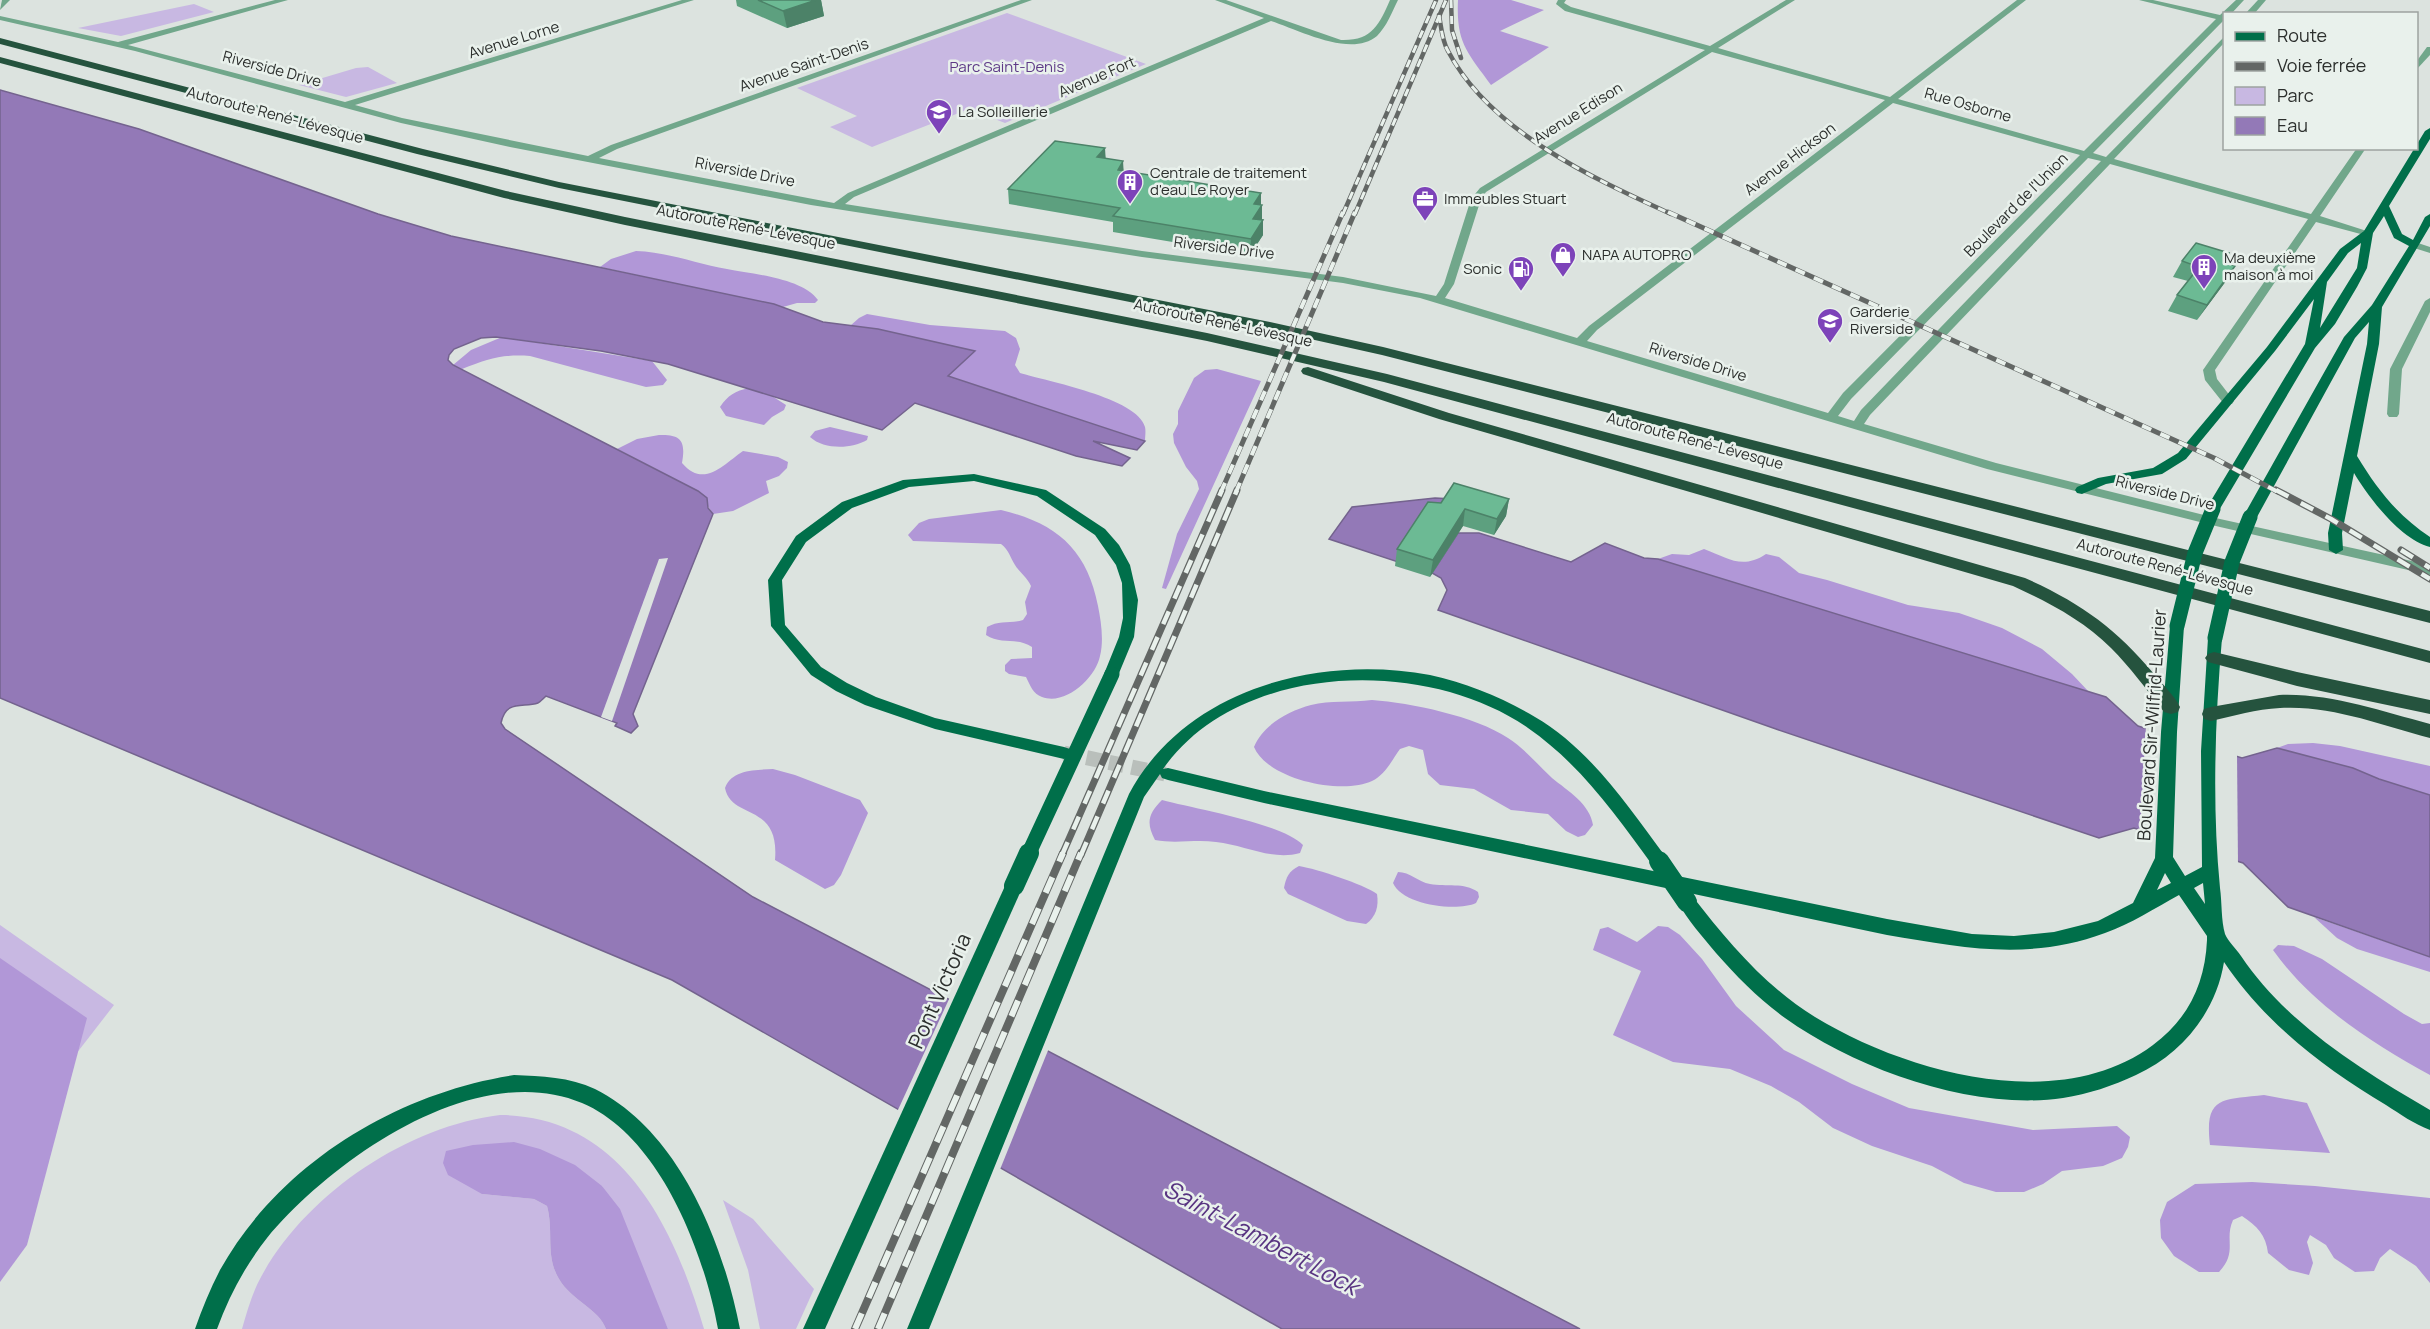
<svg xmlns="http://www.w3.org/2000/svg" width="2430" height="1329" font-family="Manrope,sans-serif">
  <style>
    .green { fill: #c8b8e2 }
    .forest { fill: #b197d7 }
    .water { fill: #9379b7; stroke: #74638e; stroke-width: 1.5 }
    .pier { fill: #dce3df }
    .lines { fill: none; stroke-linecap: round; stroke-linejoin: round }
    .major-tunnel { stroke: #b9bfbb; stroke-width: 15; stroke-dasharray: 15 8; stroke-linecap: butt }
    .minor { fill: #71a78b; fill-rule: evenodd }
    .major { fill: #006f4a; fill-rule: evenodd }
    .highway { fill: #25533e; fill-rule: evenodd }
    .rail-far3-casing { stroke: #636765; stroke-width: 4.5 }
    .rail-far2-casing { stroke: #636765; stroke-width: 5 }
    .rail-far1-casing { stroke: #636765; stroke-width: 7 }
    .rail-casing { stroke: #636765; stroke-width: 8 }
    .rail-far3 { stroke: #e9f1ec; stroke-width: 3; stroke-dasharray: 8; stroke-linecap: butt }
    .rail-far2 { stroke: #e9f1ec; stroke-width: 4; stroke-dasharray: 10; stroke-linecap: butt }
    .rail-far1 { stroke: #e9f1ec; stroke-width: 4.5; stroke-dasharray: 14; stroke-linecap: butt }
    .rail { stroke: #e9f1ec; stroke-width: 6; stroke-dasharray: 17; stroke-linecap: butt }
    .major-bridge-far1 { stroke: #006f4a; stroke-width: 15 }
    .major-bridge { stroke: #006f4a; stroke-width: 20 }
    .wall { fill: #5da07f }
    .shaded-wall { fill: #4c8268 }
    .building { fill: #6cba94; stroke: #4c8268; stroke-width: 1.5 }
    .labels { text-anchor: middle; stroke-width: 5; stroke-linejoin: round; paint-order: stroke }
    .far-street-label { font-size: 15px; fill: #2c2f2d; stroke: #e9f1ec }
    .far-park-label { font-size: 15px; fill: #5e3a87; stroke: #e9f1ec }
    .far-poi-label { font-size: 15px; fill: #2c2f2d; stroke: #e9f1ec; text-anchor: start }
    .street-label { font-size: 18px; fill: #2c2f2d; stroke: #e9f1ec }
    .near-street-label { font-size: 21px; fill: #2c2f2d; stroke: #e9f1ec }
    .near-water-label { font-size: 24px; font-style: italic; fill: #583481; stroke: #e9f1ec }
  </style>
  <rect width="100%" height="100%" fill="#dce3df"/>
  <g class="green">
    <polygon points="194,4 214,12 121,36 78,28"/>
    <polygon points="1007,13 1146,64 1005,123 969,109 872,147 830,127 857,116 797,88"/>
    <polygon points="368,67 397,83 346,97 299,85 356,68"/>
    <polygon points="0,925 114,1005 0,1152"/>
    <path d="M500 1115C622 1116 674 1227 704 1329H668L602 1186 482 1194 534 1199 547 1206C554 1231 545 1256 559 1279 572 1301 599 1309 606 1329H242C247 1312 252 1293 261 1277 306 1194 407 1126 500 1115Z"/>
    <polygon points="723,1200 753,1219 814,1289 796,1329 760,1329 748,1270"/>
  </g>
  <g class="forest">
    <path d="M1458 0H1511L1544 10 1500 31 1549 47 1491 85C1467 52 1456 43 1458 0Z"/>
    <path d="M636 251C668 252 697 264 727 269 752 274 802 278 818 300L815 303H797L783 307 600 267 611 259Z"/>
    <path d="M867 314 930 325 1005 331 1016 338 1020 349 1015 365 1020 373C1046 381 1138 398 1145 427 1146 431 1145 437 1145 441L948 376 975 351 878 329 850 326 859 318Z"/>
    <path d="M502 337 652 361 667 380 663 385 646 387 530 356C502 354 488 359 462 369L453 365 471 350Z"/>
    <polygon points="1217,369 1261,381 1166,589 1162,588 1177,534 1199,489 1197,481 1186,467 1174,443 1173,434 1178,424 1178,411 1194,378 1205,370"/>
    <path d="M749 388 772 396 786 405 784 410 772 417 764 425 726 416 720 407C728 395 735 391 749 388Z"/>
    <path d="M830 427 868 436 867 440C852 449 824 450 810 437L815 431Z"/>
    <path d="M659 435C681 434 686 441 682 463 704 489 724 464 743 451L778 457 788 462 787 468 779 476 766 481 769 493 733 511 713 514 698 491 617 449 637 439Z"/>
    <path d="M1001 510C1056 523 1087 549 1098 606 1101 621 1104 640 1100 656 1096 677 1066 706 1042 697 1033 694 1030 685 1026 677L1009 674 1005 671V665L1011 659 1032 658V647C1017 637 1001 645 986 635L987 627C999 620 1010 624 1023 620L1027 614 1025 602 1031 586C1027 577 1020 573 1015 565 1010 557 1009 550 1001 544L913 541 908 535 919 523 929 519Z"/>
    <path d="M1704 549C1728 558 1742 570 1766 554L1779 557 1799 573 1827 580 1908 605 1959 613 2002 628 2042 649 2072 674 2089 692 1658 559 1672 554 1689 555Z"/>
    <path d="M1372 700C1411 703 1475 716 1508 738 1525 749 1537 764 1552 778 1568 791 1590 804 1593 825L1585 835 1578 837 1566 831 1548 814 1511 810 1474 789 1440 785 1428 774 1423 750 1409 746 1400 749C1392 760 1385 775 1372 781 1342 795 1268 780 1254 747 1263 725 1288 711 1311 705 1330 700 1352 703 1372 700Z"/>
    <polygon points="2313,743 2340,746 2430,766 2430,795 2379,779 2353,768 2277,748 2288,744"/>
    <path d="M773 769 795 775 860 800 868 813 841 875 834 885 825 889 775 860C780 802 731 820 725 788 732 769 756 770 773 769Z"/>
    <path d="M1162 800C1195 809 1281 823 1303 845L1300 853C1272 861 1245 845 1216 842 1196 839 1176 844 1155 840 1146 823 1148 814 1162 800Z"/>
    <path d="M1299 866C1317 869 1363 884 1377 894 1379 906 1376 917 1366 924L1347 921 1288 894 1284 888C1286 877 1289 871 1299 866Z"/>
    <path d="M1398 872C1410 872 1418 882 1430 884 1446 887 1464 882 1478 892L1479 897 1476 903C1457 912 1402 905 1393 883Z"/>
    <polygon points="2314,917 2430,957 2430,972 2357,949 2337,938"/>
    <polygon points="1658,926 1668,927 1680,935 1702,959 1736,1006 1784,1050 1852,1084 1909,1108 2033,1130 2117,1126 2130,1137 2128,1147 2122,1158 2103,1166 2062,1171 2043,1184 2024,1192 1996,1192 1964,1183 1932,1166 1872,1146 1833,1128 1799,1102 1771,1086 1730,1069 1673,1062 1613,1035 1641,971 1593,950 1600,929 1608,927 1637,942"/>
    <path d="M2278 945 2294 946 2322 959 2404 1014 2422 1024 2430 1023V1075C2372 1043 2312 1005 2273 950Z"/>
    <polygon points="0,958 87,1018 27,1245 0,1282"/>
    <path d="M2264 1095 2307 1103 2330 1153 2210 1145C2204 1095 2223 1100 2264 1095Z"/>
    <path d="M514 1142 540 1149 575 1165 602 1186 620 1209 668 1329H606C599 1309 572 1301 559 1279 545 1256 554 1231 547 1206L534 1199 482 1194 448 1175 443 1163 446 1151 473 1145Z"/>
    <path d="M2252 1182 2315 1186 2430 1198V1283L2416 1266 2390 1249 2380 1258 2374 1271 2355 1272 2334 1258 2326 1245 2310 1235 2307 1242 2313 1263 2309 1275 2289 1270 2268 1253C2266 1235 2257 1226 2242 1216L2233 1220C2224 1240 2238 1252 2219 1272H2199L2174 1256 2161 1238 2160 1220 2167 1202 2195 1184Z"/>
  </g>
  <g class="water">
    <path d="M0 90 139 129 378 214 451 236 774 304 823 322 878 329 975 351 948 376 1145 441 1137 450 1093 441 1130 458 1122 466 1076 456 915 403 882 430 668 364 601 351 496 337 481 338 454 349 449 355 448 360 453 365 698 491 707 498 708 508 713 514 633 714 638 726 631 733 615 726 617 723 546 696C544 698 541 701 538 703 523 708 506 699 501 723L505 729 753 897 1580 1329H1282L672 980 0 698Z"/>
    <polygon points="1435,498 1452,499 1398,562 1329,539 1352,507"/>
    <polygon points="1458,533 1479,533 1571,562 1605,543 1644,558 1658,559 2106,697 2138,726 2242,758 2277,748 2353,768 2379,779 2430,795 2430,957 2288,907 2243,863 2134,828 2099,838 1776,729 1438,610 1447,590 1441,578 1432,573"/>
  </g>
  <g class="pier">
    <polygon points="668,558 612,721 601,717 659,559"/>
    <polygon points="2146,725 2237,753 2238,865 2140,833"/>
    <polygon points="950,997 1049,1048 999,1172 897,1112"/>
  </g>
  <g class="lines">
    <polyline class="major-tunnel" points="1064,753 1165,774"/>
    <g class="minor">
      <polygon points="2,0 10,0 0,10"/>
      <path d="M275 0H288L128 45 345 102 682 0H694L355 105 402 118 588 156 611 145 1021 0H1032L617 149 599 158 834 203 848 193 1264 18 1215 0H1226L1341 40C1372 41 1379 25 1390 0H1398C1392 12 1387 26 1377 36 1351 58 1299 30 1271 21L854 197 845 204 1142 251 1343 277 1436 296 1444 284 1471 199 1480 188 1705 50 1565 11 1556 4 1558 0H1566L1564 3 1571 7 1710 46 1786 0H1795L1718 48 1890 97 2017 0H2026L1898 99 2084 151 2216 19 2139 0H2153L2220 15 2236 0H2244L2231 14H2224V20L2093 153 2106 157 2224 37V43L2114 159 2311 214 2357 148H2366L2320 216 2373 233 2368 236 2316 222 2215 370 2217 379 2234 401 2232 404H2224L2205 380 2203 370 2308 219 2110 164 1870 415 1864 424 1996 463 2220 519 2430 565V575L2220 527 1987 469 1420 298 1343 283 1142 257 811 205 510 147 401 123 135 51 0 20V16L118 42ZM1712 52 1885 100 1589 326 1577 338 1445 298 1454 284 1481 199 1486 192ZM1893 103 2080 155 1843 393 1828 413 1587 341 1597 330ZM2088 158 2101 161 1861 410 1854 421 1838 416 1851 399Z"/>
      <polygon points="2258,0 2266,0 2254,14 2245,14"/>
      <polygon points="2427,47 2430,47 2430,55 2416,70 2416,62"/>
      <polygon points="2415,242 2430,247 2430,253 2411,247 2410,245"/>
      <polygon points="2430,298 2430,312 2402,369 2399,414 2397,417 2389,417 2387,414 2390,369 2425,301"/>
    </g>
    <g class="major">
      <path d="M2430 128V139L2389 206 2402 234 2413 240 2425 217 2430 214V226L2382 307 2379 344 2357 456C2377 489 2397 515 2430 537V547C2400 539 2369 498 2354 473L2342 533 2343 550 2336 554 2329 550 2328 533 2367 344 2369 322 2355 338 2257 517 2250 521 2243 517 2344 337 2372 305 2409 246 2394 238 2384 216 2373 233 2367 268 2357 287 2335 324 2315 348 2218 512 2213 513 2206 509 2305 344 2314 299 2275 351 2186 459 2162 474 2106 484 2082 494 2077 493 2075 490 2077 487 2098 478 2153 468 2178 453 2267 347 2340 249 2364 231 2425 131ZM2361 243 2357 268 2320 328 2327 282 2348 253Z"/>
      <polygon points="974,474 1046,490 1105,529 1119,545 1130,565 1138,600 1134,637 1117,678 1107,678 1104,674 1119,637 1123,618 1122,583 1116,565 1095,535 1037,496 974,481 909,487 852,508 806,542 782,580 785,625 821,667 847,683 876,697 935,718 1064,747 1070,749 1072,753 1070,757 1064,759 935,729 865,705 836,691 811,675 771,626 768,580 796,536 842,502 903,480"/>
      <path d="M2177 621 2184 626 2177 732 2173 857 2185 876 2202 867 2201 751 2208 638 2215 633 2222 638C2215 720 2212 806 2220 888 2222 902 2221 921 2225 934 2228 941 2236 949 2241 956 2287 1024 2360 1069 2430 1110V1130C2414 1124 2400 1114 2386 1105 2324 1068 2264 1022 2224 962 2216 1012 2182 1054 2136 1075 2112 1086 2089 1094 2063 1098 1973 1111 1858 1070 1785 1018 1760 1000 1737 977 1716 953 1703 937 1687 920 1678 902L1681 897 1687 895 1693 897C1728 942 1766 987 1815 1017 1907 1073 2059 1115 2153 1045 2188 1019 2205 984 2207 940V936L2179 895C2155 908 2131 924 2105 933 2029 961 1964 948 1887 935L1264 803 1168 780 1162 778 1160 774 1144 797 929 1329H907L1129 794C1185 689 1319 654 1430 675 1467 683 1503 698 1535 717 1590 749 1628 806 1665 856L1668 861 1665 866 1659 868 1653 866C1616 815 1580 764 1528 728 1426 657 1239 661 1163 769L1168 768 1264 791 1887 919 1972 934 2014 936 2054 932 2098 921 2133 903 2155 858 2161 732 2170 626ZM2165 873 2171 883 2157 890ZM2203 883 2205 904 2194 888Z"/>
      <polygon points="1014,879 1020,881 1023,886 825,1329 803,1329 1005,886 1008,881"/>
      <path d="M514 1075C541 1076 570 1077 595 1089 679 1131 723 1242 740 1329H718C704 1252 660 1136 582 1103 475 1058 332 1160 267 1238 245 1266 229 1296 217 1329H195C202 1309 210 1289 220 1270 279 1164 396 1093 514 1075Z"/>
    </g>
    <g class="highway">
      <polygon points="0,38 423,149 559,182 1270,322 1383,347 2430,611 2430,623 1382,355 1270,330 559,188 417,154 0,44"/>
      <polygon points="0,57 506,191 625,217 1207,333 1387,374 2430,651 2430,663 1384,382 1207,341 625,225 504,198 0,63"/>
      <path d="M1308 367 1449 413 2025 578C2079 602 2116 628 2154 674 2163 685 2174 695 2180 707L2178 712 2171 714 2164 712C2147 690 2130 667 2111 648 2083 620 2048 602 2013 586L1439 419 1303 374 1301 371 1303 368Z"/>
      <polygon points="2214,652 2297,672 2430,700 2430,714 2297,686 2208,662 2205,658 2208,654"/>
      <path d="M2279 695C2331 693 2380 711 2430 724V738C2381 725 2331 705 2280 708 2256 709 2234 716 2211 721L2204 719 2202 714 2204 709 2211 707Z"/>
    </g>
    <g class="rail-far3-casing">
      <g id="rail-far3">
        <polyline points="1451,0 1452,30 1461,58"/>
        <path d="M1439 15C1441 26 1442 41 1448 51 1490 131 1592 178 1671 214"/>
        <polyline points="1343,214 1436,0"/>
        <polyline points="1355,214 1446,0"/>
      </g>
    </g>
    <g class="rail-far2-casing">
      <g id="rail-far2">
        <polyline points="1668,212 2214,458 2278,492"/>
        <polyline points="1221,492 1343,212"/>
        <polyline points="1236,492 1355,212"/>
      </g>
    </g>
    <g class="rail-far1-casing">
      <g id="rail-far1">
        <polyline points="2276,490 2331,519 2430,579"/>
        <polyline points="2401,550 2430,568"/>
        <polyline points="1062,855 1222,490"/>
        <polyline points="1081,855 1237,490"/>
      </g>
    </g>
    <g class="rail-casing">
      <g id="rail">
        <polyline points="855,1329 1063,853"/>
        <polyline points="878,1329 1081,853"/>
      </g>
    </g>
    <use href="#rail-far3" class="rail-far3"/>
    <use href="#rail-far2" class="rail-far2"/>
    <use href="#rail-far1" class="rail-far1"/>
    <use href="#rail" class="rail"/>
    <g class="major-bridge-far1">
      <polyline points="2177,626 2195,553 2213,509"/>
      <polyline points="2215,638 2232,562 2250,517"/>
      <polyline points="1028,855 1112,674"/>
    </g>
    <g class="major-bridge">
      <polyline points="1659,861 1687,902"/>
      <polyline points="1014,886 1029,853"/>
    </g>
  </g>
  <g class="wall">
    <polygon points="736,0 821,0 824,16 787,28 737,6"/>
    <polygon points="1105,148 1105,159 1123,161 1123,171 1261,193 1261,205 1263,235 1250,255 1113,232 1113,222 1009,204 1008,189"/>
    <polygon points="2226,257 2228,263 2226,281 2197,320 2168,311 2177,295 2188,281 2173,277 2182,261"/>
    <polygon points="1509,499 1506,516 1494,535 1463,526 1430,577 1395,566 1397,549 1441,503"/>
  </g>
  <g class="shaded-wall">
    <polygon points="816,0 821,0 824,16 787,28 783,11"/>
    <polygon points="1105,148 1106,163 1097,157"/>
    <polygon points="1123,161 1124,176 1118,170"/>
    <polygon points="1261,193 1261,207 1262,205 1262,220 1253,234 1254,204"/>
    <polygon points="1263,220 1263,235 1250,255 1251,239"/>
    <polygon points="2235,266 2226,281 2197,320 2207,305"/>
    <polygon points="1509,499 1506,516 1494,535 1497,519"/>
    <polygon points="1465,509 1463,526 1430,577 1433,560"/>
  </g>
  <g class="building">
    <polygon points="758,0 816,0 783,11"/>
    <polygon points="1055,141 1105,148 1097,157 1123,161 1118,170 1261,193 1254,204 1262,205 1253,219 1263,220 1251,239 1113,216 1120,208 1008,189"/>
    <polygon points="2196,243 2229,253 2226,257 2231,259 2228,263 2235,266 2207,305 2177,295 2199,267 2182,261"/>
    <polygon points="1454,483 1509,499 1497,519 1465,509 1433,560 1397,549 1428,502 1441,503"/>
  </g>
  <defs>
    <g id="school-pin" transform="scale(1.35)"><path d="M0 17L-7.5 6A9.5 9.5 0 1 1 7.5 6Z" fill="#7d43b9" stroke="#e9f1ec"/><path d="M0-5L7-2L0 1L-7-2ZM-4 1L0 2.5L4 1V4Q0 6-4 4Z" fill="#fff"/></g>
    <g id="building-pin" transform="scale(1.35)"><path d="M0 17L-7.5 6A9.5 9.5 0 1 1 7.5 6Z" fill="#7d43b9" stroke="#e9f1ec"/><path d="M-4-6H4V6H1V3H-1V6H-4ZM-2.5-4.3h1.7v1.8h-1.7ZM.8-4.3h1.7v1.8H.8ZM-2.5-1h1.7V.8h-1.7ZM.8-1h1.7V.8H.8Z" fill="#fff"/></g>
    <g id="office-pin" transform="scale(1.35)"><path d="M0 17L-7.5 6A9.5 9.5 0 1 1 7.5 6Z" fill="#7d43b9" stroke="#e9f1ec"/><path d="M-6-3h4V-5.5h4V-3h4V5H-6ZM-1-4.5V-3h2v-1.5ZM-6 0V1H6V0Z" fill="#fff"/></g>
    <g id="shop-pin" transform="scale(1.35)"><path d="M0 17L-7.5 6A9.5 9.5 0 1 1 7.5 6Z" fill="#7d43b9" stroke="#e9f1ec"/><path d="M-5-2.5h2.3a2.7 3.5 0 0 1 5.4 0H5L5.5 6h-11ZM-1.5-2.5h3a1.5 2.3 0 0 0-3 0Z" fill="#fff"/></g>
    <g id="fuel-pin" transform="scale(1.35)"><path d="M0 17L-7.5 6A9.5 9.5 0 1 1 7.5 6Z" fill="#7d43b9" stroke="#e9f1ec"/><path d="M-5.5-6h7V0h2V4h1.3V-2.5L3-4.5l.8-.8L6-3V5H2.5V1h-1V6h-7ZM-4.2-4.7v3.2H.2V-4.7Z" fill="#fff"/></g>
  </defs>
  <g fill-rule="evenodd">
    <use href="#school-pin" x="939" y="112"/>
    <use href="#building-pin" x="1130" y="182"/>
    <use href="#office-pin" x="1425" y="199"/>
    <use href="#shop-pin" x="1563" y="255"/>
    <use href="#building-pin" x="2204" y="267"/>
    <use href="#fuel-pin" x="1521" y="269"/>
    <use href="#school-pin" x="1830" y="321"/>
  </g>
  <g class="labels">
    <g class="far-street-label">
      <text transform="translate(514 40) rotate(-17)" y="5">Avenue Lorne</text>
      <text transform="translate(804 65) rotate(-19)" y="5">Avenue Saint-Denis</text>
      <text transform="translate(272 69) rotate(15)" y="5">Riverside Drive</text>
      <text transform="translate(1097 77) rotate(-23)" y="5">Avenue Fort</text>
      <text transform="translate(1968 105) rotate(16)" y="5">Rue Osborne</text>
      <text transform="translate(1578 113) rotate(-32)" y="5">Avenue Edison</text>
      <text transform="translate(275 115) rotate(15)" y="5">Autoroute René-Lévesque</text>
      <text transform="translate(1790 159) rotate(-37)" y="5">Avenue Hickson</text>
      <text transform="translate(745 172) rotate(11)" y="5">Riverside Drive</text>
      <text transform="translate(2016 205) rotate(-45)" y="5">Boulevard de l'Union</text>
      <text transform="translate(746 227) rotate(11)" y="5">Autoroute René-Lévesque</text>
      <text transform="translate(1224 248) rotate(7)" y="5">Riverside Drive</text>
      <text transform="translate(1223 323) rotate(12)" y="5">Autoroute René-Lévesque</text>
      <text transform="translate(1698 362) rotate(17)" y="5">Riverside Drive</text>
      <text transform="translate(1695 441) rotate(15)" y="5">Autoroute René-Lévesque</text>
      <text transform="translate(2165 493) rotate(14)" y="5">Riverside Drive</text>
      <text transform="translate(2165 567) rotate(15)" y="5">Autoroute René-Lévesque</text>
    </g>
    <g class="far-park-label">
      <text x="1007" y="72">Parc Saint-Denis</text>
    </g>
    <g class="far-poi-label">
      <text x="958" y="117">La Solleillerie</text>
      <text x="1150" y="178">Centrale de traitement<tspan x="1150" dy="17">d'eau Le Royer</tspan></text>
      <text x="1444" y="204">Immeubles Stuart</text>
      <text x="1582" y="260">NAPA AUTOPRO</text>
      <text x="2224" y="263">Ma deuxième<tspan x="2224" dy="17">maison à moi</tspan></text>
      <text x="1502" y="274" text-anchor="end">Sonic</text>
      <text x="1850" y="317">Garderie<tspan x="1850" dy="17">Riverside</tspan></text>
    </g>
    <g class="street-label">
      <text transform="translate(2152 725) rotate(-86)" y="6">Boulevard Sir-Wilfrid-Laurier</text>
    </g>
    <g class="near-street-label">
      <text transform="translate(940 991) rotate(-66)" y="7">Pont Victoria</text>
    </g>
    <g class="near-water-label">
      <text transform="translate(1261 1238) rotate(28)" y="8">Saint-Lambert Lock</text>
    </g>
  </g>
  <rect x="2223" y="12" width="195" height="138" fill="#e9f1ec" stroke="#9da3a0" stroke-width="1.5"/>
  <rect x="2235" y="32" width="30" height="9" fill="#006f4a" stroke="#9da3a0" stroke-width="1.5"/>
  <text x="2277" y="42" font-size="18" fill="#2c2f2d">Route</text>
  <rect x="2235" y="62" width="30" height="9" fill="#636765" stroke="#9da3a0" stroke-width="1.5"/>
  <text x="2277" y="72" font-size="18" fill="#2c2f2d">Voie ferrée</text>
  <rect x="2235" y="87" width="30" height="18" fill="#c8b8e2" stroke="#9da3a0" stroke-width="1.5"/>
  <text x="2277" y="102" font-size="18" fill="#2c2f2d">Parc</text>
  <rect x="2235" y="117" width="30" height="18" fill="#9379b7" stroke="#9da3a0" stroke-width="1.5"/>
  <text x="2277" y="132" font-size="18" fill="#2c2f2d">Eau</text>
</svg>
